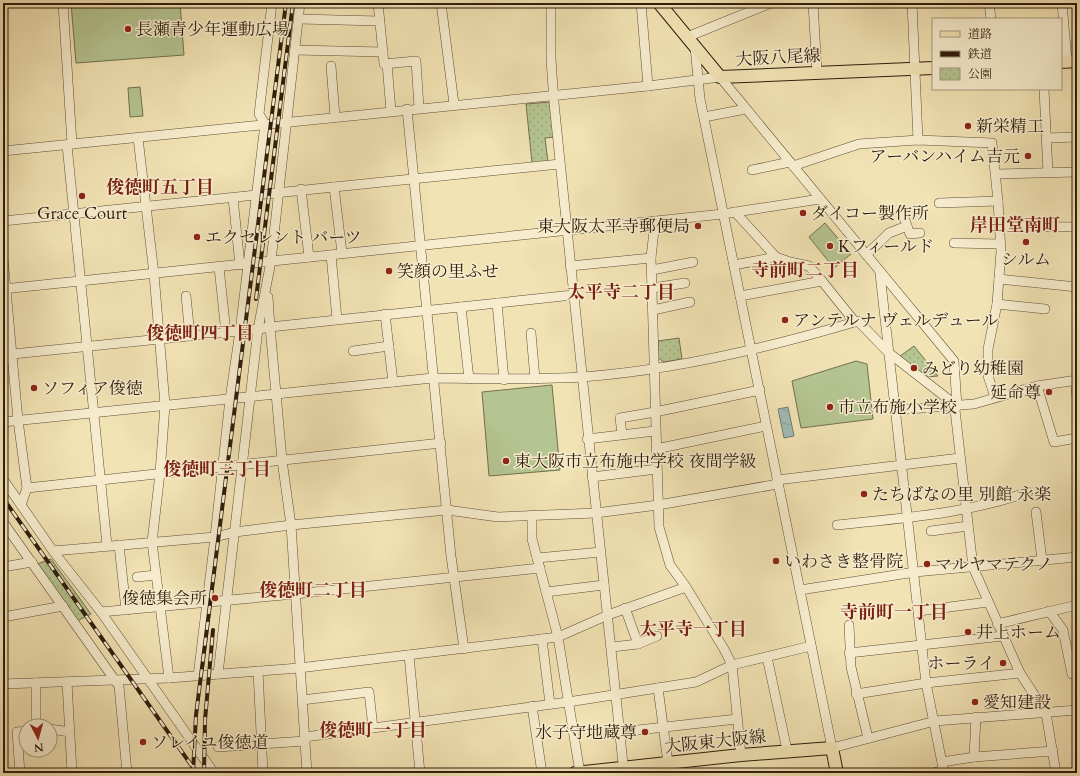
<svg xmlns="http://www.w3.org/2000/svg" width="1080" height="776" font-family="Cardo,'Noto Serif JP',serif">
  <style>
    .park { fill: url(#park-dots); stroke: #72704f }
    .pitch { fill: #b5c591; stroke: #72704f }
    .water { fill: url(#water-ripples); stroke: #727c73 }
    .lines { fill: none; stroke-linecap: round; stroke-linejoin: round }
    .minor-casing { stroke: #604e37; stroke-width: 10 }
    .major-casing { stroke: #2f1c0d; stroke-width: 14 }
    .minor { stroke: #f7edce; stroke-width: 9 }
    .major { stroke: #f2e3b4; stroke-width: 12 }
    .rail-casing { stroke: #2f1c0d; stroke-width: 4 }
    .rail { stroke: #f7edce; stroke-width: 2.5; stroke-dasharray: 8; stroke-linecap: butt }
    .poi-dot { fill: #8f2418; stroke: #f7edce; stroke-width: 1.5 }
    .labels { text-anchor: middle; stroke-width: 3; stroke-linejoin: round; paint-order: stroke }
    .poi-label { font-size: 17px; fill: #2f1c0d; stroke: #f7edce; text-anchor: start }
    .street-label { font-size: 17px; fill: #2f1c0d; stroke: #f7edce }
    .neighbourhood-label { font-size: 18px; font-weight: bold; fill: #7a1f14; stroke: #f7edce }
  </style>
  <defs>
    <pattern id="park-dots" width="8" height="8" patternUnits="userSpaceOnUse"><rect width="8" height="8" fill="#b5c591"/><path d="M2 2h.1M6 6h.1" fill="none" stroke="#9ca97c" stroke-width="1.8" stroke-linecap="round"/></pattern>
    <pattern id="water-ripples" width="26" height="14" patternUnits="userSpaceOnUse"><rect width="26" height="14" fill="#9fbcb7"/><path d="M2 4q2-2 4 0t4 0M15 11q2-2 4 0t4 0" fill="none" stroke="#89a19c"/></pattern>
  </defs>
  <rect width="100%" height="100%" fill="#f2e3b4"/>
  <filter id="stains"><feTurbulence type="fractalNoise" baseFrequency=".005" numOctaves="4"/><feColorMatrix values="0 0 0 0 .2 0 0 0 0 .09 0 0 0 0 .02 0 0 0 .5 -.17"/></filter>
  <radialGradient id="worn" r=".72"><stop offset=".6" stop-color="#630" stop-opacity="0"/><stop offset="1" stop-color="#630" stop-opacity=".3"/></radialGradient>
  <g class="park">
    <polygon points="551,102 555,137 545,138 548,162 532,163 526,104"/>
    <polygon points="679,338 682,359 664,362 658,358 658,341"/>
    <polygon points="914,346 938,376 926,377 896,359"/>
    <polygon points="51,559 91,614 77,621 37,564"/>
  </g>
  <g class="pitch">
    <polygon points="71,3 180,3 184,55 76,63"/>
    <polygon points="140,87 143,116 130,117 128,88"/>
    <polygon points="825,223 851,254 834,268 809,237"/>
    <polygon points="856,361 867,364 873,419 801,428 792,381"/>
    <polygon points="552,385 560,470 489,476 482,392"/>
  </g>
  <polygon class="water" points="788,407 794,436 784,438 778,409"/>
  <g class="lines">
    <g class="minor-casing">
      <g id="minor">
        <polyline points="63,3 72,144"/>
        <polyline points="300,3 271,261 258,329 270,327 282,460 291,525 307,773"/>
        <polyline points="378,3 384,64 416,61 419,108"/>
        <polyline points="441,3 454,104"/>
        <path d="M551 3V59L554 103C576 326 601 550 624 773"/>
        <polyline points="641,3 648,86"/>
        <polyline points="813,3 817,72"/>
        <polyline points="912,3 918,140"/>
        <polyline points="989,3 991,19"/>
        <polyline points="1062,3 1067,61"/>
        <polyline points="299,19 379,21"/>
        <polyline points="687,37 771,3"/>
        <polyline points="695,47 700,99 832,748 935,721 1077,710"/>
        <polyline points="295,50 383,52"/>
        <polyline points="387,64 391,111"/>
        <polyline points="331,66 335,117"/>
        <polyline points="1044,89 1048,173"/>
        <polyline points="407,109 451,556 464,649"/>
        <polyline points="704,117 746,109"/>
        <polyline points="138,138 154,274 165,405 160,473 152,542 169,678"/>
        <polyline points="1046,138 1077,137"/>
        <polyline points="67,145 107,545"/>
        <polyline points="3,151 648,86 720,77 954,361 957,406 955,410 973,567 1020,673 1046,713 1056,773"/>
        <polyline points="793,166 859,144 918,140 992,143 998,201 1001,252 997,304 988,349 988,376 995,397"/>
        <polyline points="752,170 790,162"/>
        <polyline points="996,174 1077,172"/>
        <polyline points="334,187 560,164"/>
        <polyline points="301,189 309,257"/>
        <polyline points="233,198 240,265"/>
        <polyline points="939,203 998,201"/>
        <polyline points="735,212 776,257 790,262 809,266 822,281"/>
        <polyline points="3,221 334,187 342,253"/>
        <polyline points="655,221 651,258 659,527 670,565 686,587 724,649 732,665 741,755"/>
        <polyline points="907,226 910,234 920,233"/>
        <polyline points="1000,226 1077,227"/>
        <polyline points="954,243 1000,244"/>
        <polyline points="331,255 337,319"/>
        <polyline points="866,255 889,233 907,226 902,211"/>
        <polyline points="3,258 18,420 27,488 21,505"/>
        <polyline points="734,265 776,257"/>
        <polyline points="570,266 651,258"/>
        <polyline points="219,267 226,333"/>
        <polyline points="652,270 693,262"/>
        <polyline points="880,274 926,683 944,773"/>
        <polyline points="999,279 1077,287"/>
        <polyline points="652,288 685,283"/>
        <polyline points="3,289 723,214 820,199"/>
        <polyline points="186,296 190,336"/>
        <polyline points="740,296 822,281 855,322"/>
        <polyline points="268,297 270,327 573,295"/>
        <polyline points="497,303 504,380"/>
        <polyline points="997,304 1045,309"/>
        <polyline points="461,307 469,379"/>
        <polyline points="653,310 690,302"/>
        <polyline points="385,314 393,382"/>
        <polyline points="531,333 535,379"/>
        <polyline points="353,351 389,346"/>
        <polyline points="3,355 258,329 218,674"/>
        <polyline points="1075,380 1077,397"/>
        <polyline points="1037,386 1054,442 1077,438"/>
        <polyline points="896,410 974,404 1037,386 1077,380"/>
        <path d="M3 422 433 378C482 379 532 380 582 377 676 370 768 348 858 321L889 353 957 406"/>
        <polyline points="622,434 620,418 655,412 760,390"/>
        <polyline points="587,439 655,431"/>
        <polyline points="656,449 766,426"/>
        <polyline points="592,477 657,469"/>
        <polyline points="3,479 53,551 101,612 214,773"/>
        <polyline points="777,480 960,458"/>
        <polyline points="27,488 441,443"/>
        <polyline points="1036,512 1042,560"/>
        <polyline points="532,515 532,539 558,637 580,773"/>
        <polyline points="3,522 119,686 127,773"/>
        <path d="M837 525C901 518 967 514 1028 492"/>
        <polyline points="931,531 968,526"/>
        <polyline points="119,545 126,610"/>
        <polyline points="53,551 215,537 235,532 291,525 447,510 498,517 596,513 658,505 778,484"/>
        <polyline points="537,558 601,552"/>
        <polyline points="3,567 32,562"/>
        <polyline points="137,577 156,575"/>
        <polyline points="800,590 915,572 1077,557"/>
        <polyline points="546,592 604,585"/>
        <polyline points="625,608 638,644"/>
        <polyline points="919,611 988,602"/>
        <polyline points="1049,611 1063,630 1072,674"/>
        <polyline points="101,612 295,594 540,568"/>
        <polyline points="3,617 63,606"/>
        <polyline points="997,624 1077,605"/>
        <polyline points="849,625 851,667 868,738"/>
        <polyline points="542,639 550,704"/>
        <polyline points="612,647 638,644 657,636"/>
        <polyline points="849,653 1003,636"/>
        <polyline points="409,655 420,773"/>
        <polyline points="767,657 787,750"/>
        <polyline points="258,671 263,773"/>
        <polyline points="198,676 215,537 230,399 240,331 265,124 259,114 272,3"/>
        <polyline points="67,682 72,773"/>
        <polyline points="36,683 36,726"/>
        <polyline points="3,684 169,678 299,668 558,637 608,615 686,587"/>
        <polyline points="658,688 668,763"/>
        <polyline points="856,694 926,683 1020,673"/>
        <polyline points="302,700 369,692 373,728"/>
        <polyline points="532,706 542,773"/>
        <polyline points="50,729 70,732"/>
        <polyline points="620,732 737,719"/>
        <polyline points="305,737 568,702 696,682 732,665 811,646"/>
        <polyline points="218,747 305,741"/>
        <polyline points="974,757 1053,751"/>
        <polyline points="942,762 974,757 976,717"/>
        <polyline points="20,773 17,732 26,731"/>
        <polyline points="933,773 944,770"/>
      </g>
    </g>
    <g class="major-casing">
      <g id="major">
        <polyline points="659,3 720,77 933,68"/>
        <polyline points="1061,62 1077,61"/>
        <polyline points="575,773 741,755 832,748 837,773"/>
      </g>
    </g>
    <use href="#minor" class="minor"/>
    <use href="#major" class="major"/>
    <g class="rail-casing">
      <g id="rail">
        <polyline points="256,299 293,3"/>
        <polyline points="3,498 194,769"/>
        <polyline points="193,773 196,715 286,3"/>
        <polyline points="204,773 205,720 213,630"/>
      </g>
    </g>
    <use href="#rail" class="rail"/>
  </g>
  <g class="poi-dot">
    <circle cx="128" cy="29" r="4"/>
    <circle cx="968" cy="126" r="4"/>
    <circle cx="1028" cy="156" r="4"/>
    <circle cx="82" cy="196" r="4"/>
    <circle cx="803" cy="213" r="4"/>
    <circle cx="698" cy="226" r="4"/>
    <circle cx="197" cy="237" r="4"/>
    <circle cx="1026" cy="242" r="4"/>
    <circle cx="830" cy="246" r="4"/>
    <circle cx="389" cy="271" r="4"/>
    <circle cx="785" cy="320" r="4"/>
    <circle cx="914" cy="368" r="4"/>
    <circle cx="34" cy="388" r="4"/>
    <circle cx="1049" cy="392" r="4"/>
    <circle cx="830" cy="407" r="4"/>
    <circle cx="506" cy="461" r="4"/>
    <circle cx="864" cy="494" r="4"/>
    <circle cx="776" cy="561" r="4"/>
    <circle cx="927" cy="564" r="4"/>
    <circle cx="215" cy="598" r="4"/>
    <circle cx="968" cy="632" r="4"/>
    <circle cx="1003" cy="663" r="4"/>
    <circle cx="975" cy="702" r="4"/>
    <circle cx="645" cy="732" r="4"/>
    <circle cx="143" cy="742" r="4"/>
  </g>
  <g class="labels">
    <g class="poi-label">
      <text x="136" y="35">長瀬青少年運動広場</text>
      <text x="976" y="132">新栄精工</text>
      <text x="1020" y="162" text-anchor="end">アーバンハイム吉元</text>
      <text x="82" y="219" text-anchor="middle">Grace Court</text>
      <text x="811" y="219">ダイコー製作所</text>
      <text x="690" y="232" text-anchor="end">東大阪太平寺郵便局</text>
      <text x="205" y="243">エクセレント バーツ</text>
      <text x="838" y="252">Kフィールド</text>
      <text x="1026" y="265" text-anchor="middle">シルム</text>
      <text x="397" y="277">笑顔の里ふせ</text>
      <text x="793" y="326">アンテルナ ヴェルデュール</text>
      <text x="922" y="374">みどり幼稚園</text>
      <text x="42" y="394">ソフィア俊徳</text>
      <text x="1041" y="398" text-anchor="end">延命尊</text>
      <text x="838" y="413">市立布施小学校</text>
      <text x="514" y="467">東大阪市立布施中学校 夜間学級</text>
      <text x="872" y="500">たちばなの里 別館 永楽</text>
      <text x="784" y="567">いわさき整骨院</text>
      <text x="935" y="570">マルヤマテクノ</text>
      <text x="207" y="604" text-anchor="end">俊徳集会所</text>
      <text x="976" y="638">井上ホーム</text>
      <text x="995" y="669" text-anchor="end">ホーライ</text>
      <text x="983" y="708">愛知建設</text>
      <text x="637" y="738" text-anchor="end">水子守地蔵尊</text>
      <text x="151" y="748">ソレイユ俊徳道</text>
    </g>
    <g class="street-label">
      <text transform="translate(778 57) rotate(-3)" y="6">大阪八尾線</text>
      <text transform="translate(715 741) rotate(-6)" y="6">大阪東大阪線</text>
    </g>
    <g class="neighbourhood-label">
      <text x="160" y="193">俊徳町五丁目</text>
      <text x="1015" y="231">岸田堂南町</text>
      <text x="805" y="276">寺前町二丁目</text>
      <text x="621" y="298">太平寺二丁目</text>
      <text x="200" y="339">俊徳町四丁目</text>
      <text x="217" y="475">俊徳町三丁目</text>
      <text x="313" y="596">俊徳町二丁目</text>
      <text x="894" y="618">寺前町一丁目</text>
      <text x="693" y="635">太平寺一丁目</text>
      <text x="373" y="736">俊徳町一丁目</text>
    </g>
  </g>
  <rect width="1080" height="776" fill="none" stroke="#f2e3b4" stroke-width="16"/>
  <rect x="4" y="4" width="1072" height="768" fill="none" stroke="#2f1c0d" stroke-width="2"/>
  <rect x="8" y="8" width="1064" height="760" fill="none" stroke="#2f1c0d"/>
  <rect x="932" y="18" width="130" height="72" fill="#f7edce" stroke="#a79981"/>
  <rect x="940" y="31" width="20" height="6" fill="#f2e3b4" stroke="#a79981"/>
  <text x="968" y="38" font-size="12" fill="#2f1c0d">道路</text>
  <rect x="940" y="51" width="20" height="6" fill="#2f1c0d" stroke="#a79981"/>
  <text x="968" y="58" font-size="12" fill="#2f1c0d">鉄道</text>
  <rect x="940" y="68" width="20" height="12" fill="url(#park-dots)" stroke="#a79981"/>
  <text x="968" y="78" font-size="12" fill="#2f1c0d">公園</text>
  <g transform="translate(38 738) rotate(174)"><circle r="19" fill="#f7edce" stroke="#a79981"/>
  <path d="M0-3L7 15L0 10L-7 15Z" fill="#8f2418"/>
  <text y="-6" font-size="11" font-weight="bold" text-anchor="middle" fill="#2f1c0d">N</text>
  </g>
  <rect width="100%" height="100%" filter="url(#stains)"/>
  <rect width="100%" height="100%" fill="url(#worn)"/>
</svg>
